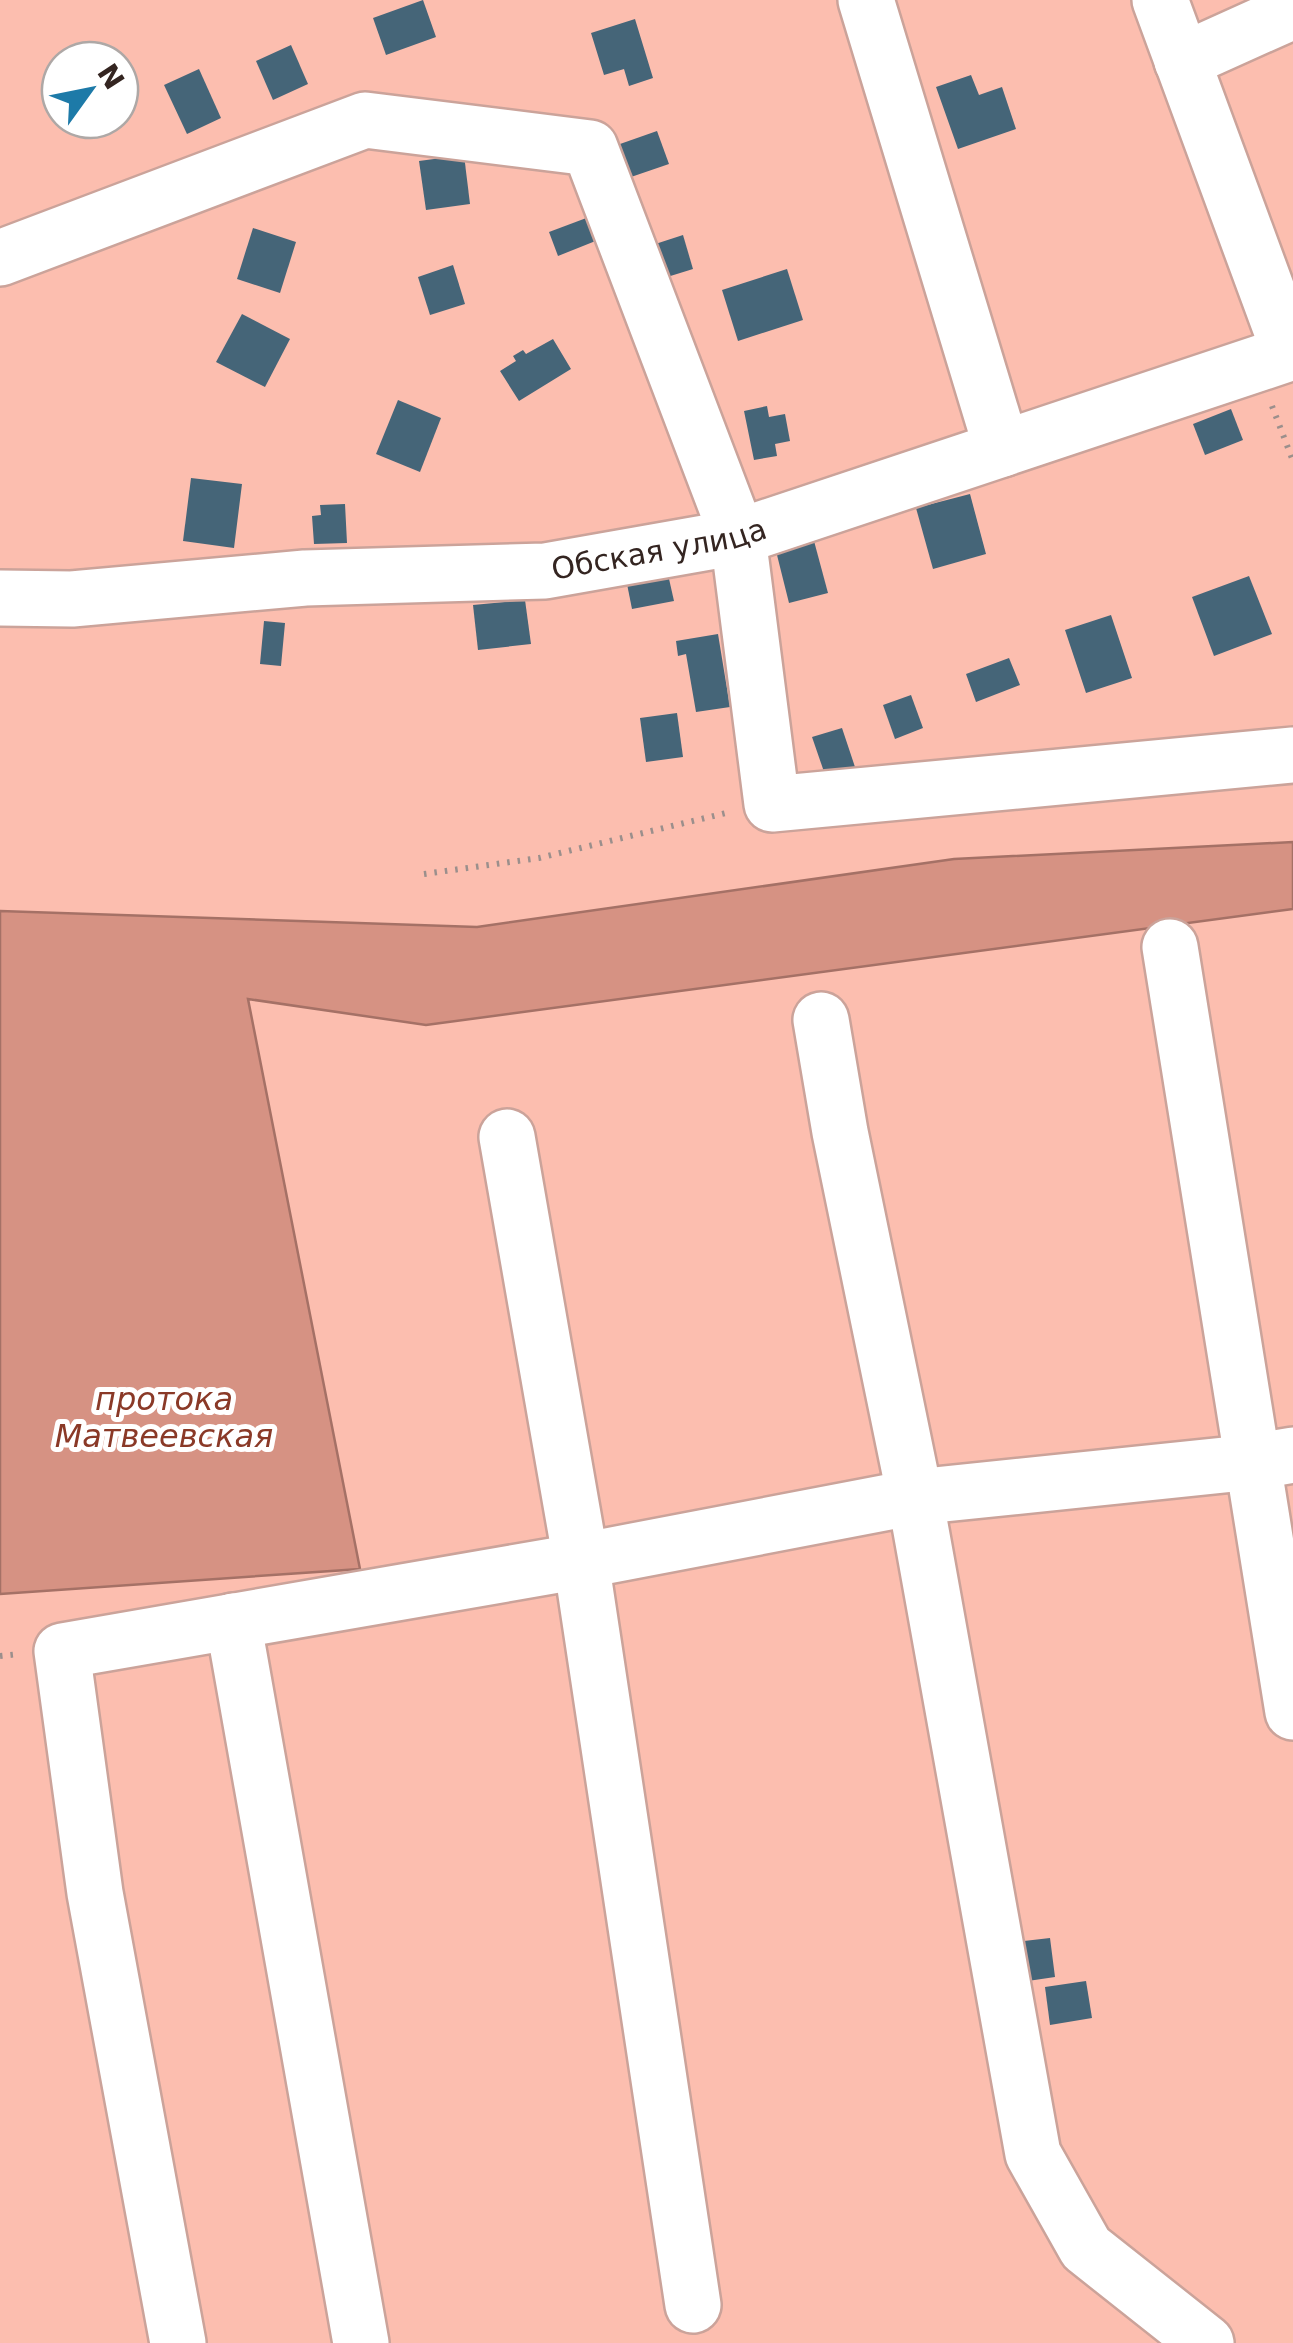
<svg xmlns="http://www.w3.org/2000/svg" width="1293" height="2343" font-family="'DejaVu Sans',sans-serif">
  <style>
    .green { fill: #fcbeaf; fill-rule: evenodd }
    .water { fill: #d69283; stroke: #a57166; stroke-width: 2.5 }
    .building { fill: #456578 }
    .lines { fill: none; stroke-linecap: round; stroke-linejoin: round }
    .minor-casing { stroke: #cba39a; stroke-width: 60 }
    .path { stroke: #9b8f8c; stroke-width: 6; stroke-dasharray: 2.5 8; stroke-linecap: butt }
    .minor { stroke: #fff; stroke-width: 55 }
    .labels { text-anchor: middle; stroke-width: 10; stroke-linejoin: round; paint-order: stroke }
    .street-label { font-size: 30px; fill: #342521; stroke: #fff }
    .water-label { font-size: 32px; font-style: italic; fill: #8a3927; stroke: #fff }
  </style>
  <rect width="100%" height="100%" fill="#faf2f0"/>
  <path class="green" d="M0 0H1293V2343H0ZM60 60H120V120H60Z"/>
  <polygon class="water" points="1293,842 1293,909 426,1025 248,999 360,1569 0,1594 0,911 477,927 954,859"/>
  <g class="building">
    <polygon points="423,0 436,37 386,55 373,18"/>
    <polygon points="635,19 653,78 629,86 624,69 604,75 591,33"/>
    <polygon points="291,45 308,84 273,100 256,61"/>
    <polygon points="199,69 221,118 187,134 164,85"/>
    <polygon points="971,75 979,95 1002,87 1016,129 958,149 936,87"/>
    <polygon points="657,131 669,164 631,177 620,144"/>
    <polygon points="464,155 470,204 426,210 419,161"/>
    <polygon points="589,217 598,240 558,256 549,232"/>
    <polygon points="253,228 296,242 280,293 237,279"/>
    <polygon points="683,235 693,269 651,282 640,249"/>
    <polygon points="453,265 465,304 430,315 418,277"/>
    <polygon points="787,269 803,320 738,341 722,290"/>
    <polygon points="242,314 290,339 265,387 216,362"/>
    <polygon points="553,339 571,369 519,401 500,371 516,361 513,356 523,350 526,354"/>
    <polygon points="398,400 441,418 420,472 376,454"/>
    <polygon points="767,406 769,417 785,414 790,441 775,444 777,456 754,460 744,411"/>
    <polygon points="1231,409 1243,440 1205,455 1193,424"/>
    <polygon points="191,478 242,484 234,548 183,541"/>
    <polygon points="970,494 986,554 933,569 916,508"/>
    <polygon points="345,504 347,543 314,544 312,516 321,515 320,505"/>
    <polygon points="814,541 828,593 789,603 776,551"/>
    <polygon points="665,561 674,601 632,609 624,569"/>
    <polygon points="1249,576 1272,634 1214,656 1192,597"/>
    <polygon points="525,600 531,644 478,650 473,605"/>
    <polygon points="1111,615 1132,678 1086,693 1065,630"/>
    <polygon points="264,621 285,623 281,666 260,664"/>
    <polygon points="718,634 730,707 696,712 686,654 678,656 676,641"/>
    <polygon points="1009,658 1020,685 976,702 966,674"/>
    <polygon points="911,695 923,728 895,739 883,705"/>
    <polygon points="677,713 683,757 646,762 640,718"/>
    <polygon points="842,728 860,782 831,792 812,737"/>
    <polygon points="1050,1938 1055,1977 1015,1983 1012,1955 1026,1953 1024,1941"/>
    <polygon points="1086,1981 1092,2018 1050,2025 1045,1987"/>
  </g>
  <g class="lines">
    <g class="minor-casing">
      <g id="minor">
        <polyline points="866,0 1002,449"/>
        <polyline points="1160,0 1290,353"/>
        <polyline points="1182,61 1293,11"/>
        <polyline points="0,258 365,120 590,148 738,537 772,804 1293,755"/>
        <path id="s1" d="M0 598 72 599 305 578 545 571 738 537 1293 352"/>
        <polyline points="1170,947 1293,1712"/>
        <polyline points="821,1020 840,1132 915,1497 1033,2154 1086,2248 1206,2343"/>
        <polyline points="507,1137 581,1561 693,2305"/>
        <polyline points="233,1621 361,2343"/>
        <polyline points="178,2343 95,1893 62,1651 581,1561 915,1497 1253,1462 1293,1455"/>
      </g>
    </g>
    <g class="path">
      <polyline points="1272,406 1293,461"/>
      <polyline points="424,874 539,858 726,813"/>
      <polyline points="0,1656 19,1654"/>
    </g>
    <use href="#minor" class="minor"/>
  </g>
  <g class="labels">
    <g class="street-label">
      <text dy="10" stroke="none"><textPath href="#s1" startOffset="662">Обская улица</textPath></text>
    </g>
    <g class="water-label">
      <text x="164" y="1410">протока<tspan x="164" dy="37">Матвеевская</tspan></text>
    </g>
  </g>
  <g transform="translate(90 90) rotate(57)"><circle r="48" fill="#ffffff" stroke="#aea8a6" stroke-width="2.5"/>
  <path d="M0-8L18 38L0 25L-18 38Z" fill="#1d7aa8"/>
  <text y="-15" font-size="28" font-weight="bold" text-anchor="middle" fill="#342521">N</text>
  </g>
</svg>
